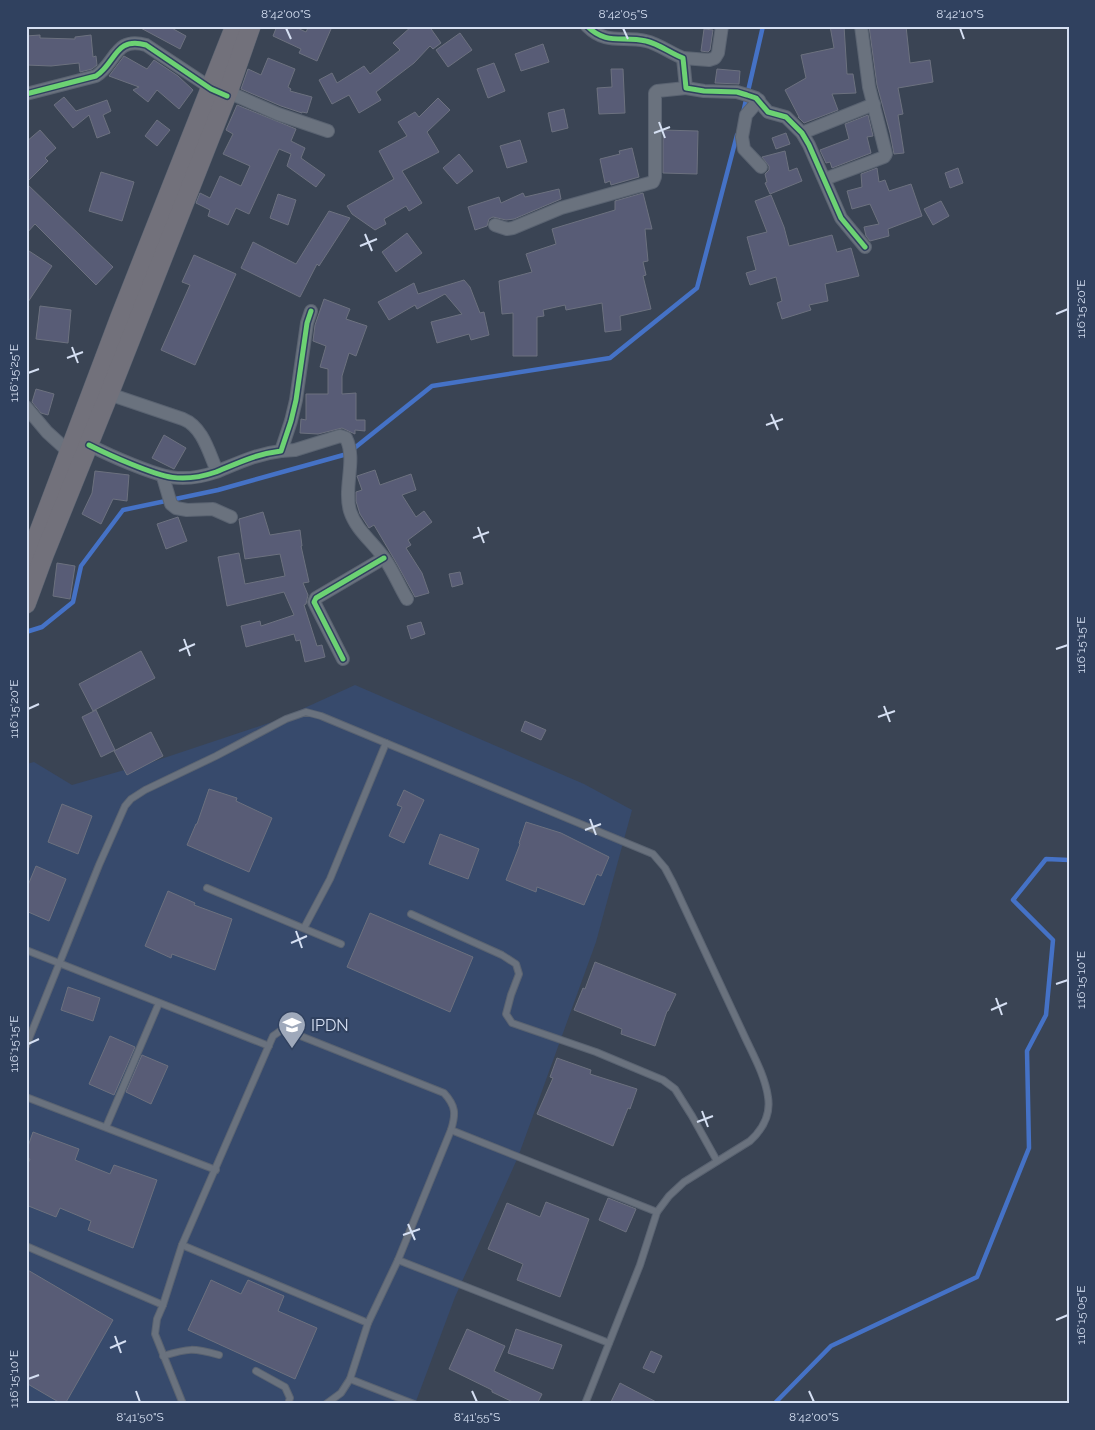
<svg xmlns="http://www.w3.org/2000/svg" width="1095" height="1430" font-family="Raleway,sans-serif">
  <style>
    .built { fill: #374a6c }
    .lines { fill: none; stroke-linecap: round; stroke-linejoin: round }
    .stream { stroke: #4572c6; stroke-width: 4.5 }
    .building { fill: #585c76; stroke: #6c717f }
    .service-casing { stroke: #5a6371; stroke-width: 8 }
    .minor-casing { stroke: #5a6371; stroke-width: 14 }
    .primary-casing { stroke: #5a6371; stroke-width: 20 }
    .service { stroke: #6a727e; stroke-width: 6 }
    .minor { stroke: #6a727e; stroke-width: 12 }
    .primary { stroke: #72717b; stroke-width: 19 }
    .cycleway-casing { stroke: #30415f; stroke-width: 8 }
    .cycleway { stroke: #6cd273; stroke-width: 5 }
    .ticks { fill: none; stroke: #d5dff2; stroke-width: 2 }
    .labels { text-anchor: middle; stroke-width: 4; stroke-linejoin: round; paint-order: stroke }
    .poi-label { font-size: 16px; fill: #d5dff2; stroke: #30415f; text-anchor: start }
    .neatline { fill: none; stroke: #d5dff2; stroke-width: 2 }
    .ticks-label { font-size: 12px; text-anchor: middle; fill: #d5dff2 }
  </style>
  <rect width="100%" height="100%" fill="#3a4454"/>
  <polygon class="built" points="355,685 584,784 632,810 596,942 518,1157 455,1297 415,1404 26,1404 26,764 34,762 72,785 149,763 278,720"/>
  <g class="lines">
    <g class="stream">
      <polyline points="743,113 763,26"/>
      <polyline points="26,632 42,627 73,602 81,566 123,510 218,490 347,454 432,386 610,358 697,288 737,135"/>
      <polyline points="774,1404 831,1346 977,1277 1029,1148 1027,1051 1046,1015 1053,940 1013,900 1046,859 1069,860"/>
    </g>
  </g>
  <g class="building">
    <polygon points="137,26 168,26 186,36 180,49"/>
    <polygon points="277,26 293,26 306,32 309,26 325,26 331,29 317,61 299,53 301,49 273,36"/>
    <polygon points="412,26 429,26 441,43 433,49 430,46 414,63 376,92 381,100 359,113 349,95 332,104 319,80 332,73 337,83 364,66 370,74 400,50 393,43"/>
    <polygon points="830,26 844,26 847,74 853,74 856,93 832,94 838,110 804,123 798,117 799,117 785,90 806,78 801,55 834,48"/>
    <polygon points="869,26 906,26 910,63 930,60 933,82 898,88 903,114 898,115 904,153 894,154 890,133 877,85"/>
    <polygon points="704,29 713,30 710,50 708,52 701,51"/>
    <polygon points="460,33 472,50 448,67 436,50"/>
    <polygon points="40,35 40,38 75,39 75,37 91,35 93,57 96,56 97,65 92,69 80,72 79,63 51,66 26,65 26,36"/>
    <polygon points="543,44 549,62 521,71 515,54"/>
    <polygon points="124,56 147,69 154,60 178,76 193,90 179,109 157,90 148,102 133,90 139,87 109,76"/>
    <polygon points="268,58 295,69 288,87 291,89 290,91 312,97 307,113 302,112 302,113 281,106 241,89 248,69 261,75"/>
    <polygon points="494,63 505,91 488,98 477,69"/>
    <polygon points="611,69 623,69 625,113 599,114 597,88 612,87"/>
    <polygon points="717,69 740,71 739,84 715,83"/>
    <polygon points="64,97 76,111 107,100 111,111 103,115 110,133 97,138 89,115 73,128 54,105"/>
    <polygon points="438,98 450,110 427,132 439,152 402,171 422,203 409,211 406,206 384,219 386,224 375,230 352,214 347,206 394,179 379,151 407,136 398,122 415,112 419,117"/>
    <polygon points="237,105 296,129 291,141 305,148 301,158 325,175 316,187 287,166 291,154 279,149 249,214 236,208 228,225 208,216 210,210 196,203 200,193 210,198 220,176 241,186 250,166 223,154 233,134 226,130"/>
    <polygon points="564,109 568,128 552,132 548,113"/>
    <polygon points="868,115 873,136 867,137 871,153 832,168 830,162 826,163 820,150 849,139 845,124"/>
    <polygon points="157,120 170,130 157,146 145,136"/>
    <polygon points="40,130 56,148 45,158 48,161 26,183 113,267 96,285 35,224 26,234 26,142"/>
    <polygon points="663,130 698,131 697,174 663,173"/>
    <polygon points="786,133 790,144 776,149 772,138"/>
    <polygon points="520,140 527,162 507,168 500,146"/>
    <polygon points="632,148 639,177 611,185 610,181 605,183 600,159 620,154 619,151"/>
    <polygon points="785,151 789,171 797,168 802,181 770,194 765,183 767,182 765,174 769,170 769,166 762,157"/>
    <polygon points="459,154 473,171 457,184 443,168"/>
    <polygon points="877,168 879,182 885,180 889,191 911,184 922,216 888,229 889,236 870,241 866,236 864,227 879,224 870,204 852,209 847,191 862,187 861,174"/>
    <polygon points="958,168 963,183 950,188 945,173"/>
    <polygon points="101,172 134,182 122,221 89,211"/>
    <polygon points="559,189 561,199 514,219 506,220 493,217 489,219 487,226 475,230 468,207 499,197 501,203 523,193 525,197"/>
    <polygon points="643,193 652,229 645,229 648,261 643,262 646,275 643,276 651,309 620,316 621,330 605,332 602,303 566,310 565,305 543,310 544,316 537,317 537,356 513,356 513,313 502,314 499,281 532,272 526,254 556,244 552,229 615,210 615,201"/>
    <polygon points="278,194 296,200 288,225 270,218"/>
    <polygon points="771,195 784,227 789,246 832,235 837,252 851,248 859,276 825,284 828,301 809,305 811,310 782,319 777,303 782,301 776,277 750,285 746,273 756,270 747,237 767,232 755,201"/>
    <polygon points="941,201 949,216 933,225 924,209"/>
    <polygon points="329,211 350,218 319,266 317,264 300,297 241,268 253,242 296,264"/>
    <polygon points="407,233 422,253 396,272 382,252"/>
    <polygon points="26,249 52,266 26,305"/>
    <polygon points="194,255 236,274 195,365 161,350 190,285 182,282"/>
    <polygon points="464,280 470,287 480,313 484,312 489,335 471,340 469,334 437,343 431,322 462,314 445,294 417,309 415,305 389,320 378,302 414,283 418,294"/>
    <polygon points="324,299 350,309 346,319 367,326 356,356 349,353 342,376 342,394 356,393 356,420 365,420 365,431 355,430 355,434 342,428 318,434 300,433 301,419 306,420 306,394 328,394 328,369 320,367 326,346 313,341 315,325"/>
    <polygon points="40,306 71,310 68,343 36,339"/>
    <polygon points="36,389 54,394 48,415 41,413 32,402"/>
    <polygon points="164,435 186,448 174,469 152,458"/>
    <polygon points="375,470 380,485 411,474 416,490 402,495 416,517 424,511 432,522 408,540 411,545 406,548 422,573 429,593 415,597 397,564 374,525 369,528 360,514 356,501 356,492 362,490 357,476"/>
    <polygon points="95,471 129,475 127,501 113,499 101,524 82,514 92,493"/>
    <polygon points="263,512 270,535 300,530 302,546 301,546 309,582 303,583 308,595 306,604 304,605 317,646 322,645 325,657 305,662 300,640 296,641 294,634 246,647 241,626 260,621 261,626 294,615 284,592 227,606 218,557 239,553 245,584 285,576 280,554 245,559 239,519"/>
    <polygon points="178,517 187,541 166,549 157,524"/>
    <polygon points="57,563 75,566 70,599 53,596"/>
    <polygon points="460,572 463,584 452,587 449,574"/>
    <polygon points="421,622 425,634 411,639 407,626"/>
    <polygon points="141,651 155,678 93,711 79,684"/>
    <polygon points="96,710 115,750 101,757 82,717"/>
    <polygon points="525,721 546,730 541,740 521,731"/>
    <polygon points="151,732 163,756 127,775 114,751"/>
    <polygon points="209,789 237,798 236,801 272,818 249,872 187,845 196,824 197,824"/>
    <polygon points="404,790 424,800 404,843 389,836 402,807 397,805"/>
    <polygon points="62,804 92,816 78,854 48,842"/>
    <polygon points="526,822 561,833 609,857 601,876 597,874 584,905 537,887 536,892 506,880 520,844 519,843"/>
    <polygon points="440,834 479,849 468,879 429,864"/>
    <polygon points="36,866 66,879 49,921 26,911 26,890"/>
    <polygon points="168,891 195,903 194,905 232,919 215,970 172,954 171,958 145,946"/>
    <polygon points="370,913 473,957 450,1012 347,967"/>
    <polygon points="595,962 676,994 668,1011 667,1011 655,1046 621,1034 622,1029 574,1010 583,988 585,989"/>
    <polygon points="68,987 100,998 93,1021 61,1010"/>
    <polygon points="110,1036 135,1047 114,1095 89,1084"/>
    <polygon points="142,1055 168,1066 151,1104 126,1092"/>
    <polygon points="557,1058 591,1070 590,1074 637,1089 630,1109 628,1108 613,1146 537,1114 553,1078 550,1077"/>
    <polygon points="33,1132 79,1149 75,1160 110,1174 114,1165 157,1180 133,1248 88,1230 91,1221 60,1208 56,1217 26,1205 26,1169 30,1159 26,1158 26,1152"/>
    <polygon points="608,1198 636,1209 626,1232 599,1220"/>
    <polygon points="546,1202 589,1219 560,1297 517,1280 523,1264 488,1249 507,1203 540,1217"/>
    <polygon points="26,1269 113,1320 65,1404 62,1404 26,1383"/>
    <polygon points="211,1280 241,1294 248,1280 284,1296 278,1311 317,1328 295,1379 188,1330"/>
    <polygon points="467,1329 505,1346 494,1371 542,1394 537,1404 517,1404 492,1392 492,1390 449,1369"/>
    <polygon points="516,1329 562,1345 553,1369 508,1353"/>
    <polygon points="651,1351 662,1356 654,1373 643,1368"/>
    <polygon points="620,1383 660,1404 610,1404"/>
  </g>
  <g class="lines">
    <g class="service-casing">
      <g id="service">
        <polyline points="207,888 341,944"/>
        <polyline points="411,914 502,955 516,964 519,974 511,995 506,1014 512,1023 596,1052 663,1080 675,1089 692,1116 717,1161"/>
        <polyline points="304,928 330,879 386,743"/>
        <polyline points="26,950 269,1046"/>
        <path d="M26 1046 99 865 125 806 131 799 145 790 216 756 286 719 306 712 321 716 653 854 665 868 673 883C696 933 720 983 743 1033 752 1053 765 1075 768 1097 771 1115 763 1129 750 1141L684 1182 669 1196 657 1212 640 1265 585 1404"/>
        <polyline points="26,1097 216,1170"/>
        <polyline points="106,1127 159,1003"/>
        <polyline points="451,1130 657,1212"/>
        <polyline points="182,1245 368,1323"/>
        <polyline points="26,1246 163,1305"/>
        <polyline points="398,1260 609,1343"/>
        <path d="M163 1356C189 1348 193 1348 219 1355"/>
        <polyline points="256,1371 285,1387 290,1398 288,1404"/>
        <polyline points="350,1379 414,1404"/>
        <path d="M183 1404 155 1334 157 1319 163 1305 182 1245 273 1036 283 1029 444 1093C456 1106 456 1114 451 1130L398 1260 368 1323 350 1379 341 1393 326 1404"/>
      </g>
    </g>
    <g class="minor-casing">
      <g id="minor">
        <path d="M587 26C607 46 623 35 646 41 659 44 670 53 683 58L686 88 704 91 737 92 747 95 756 98 768 112 786 117 802 133 809 145 841 218 865 247"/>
        <polyline points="683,58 709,60 715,58 718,53 722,26"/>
        <polyline points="228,92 278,114 328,131"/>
        <path d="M26 94 96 76C116 63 115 36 146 45L217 92"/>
        <polyline points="759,100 746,115 742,137 744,149 761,167"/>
        <polyline points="802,133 874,104"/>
        <polyline points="825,179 884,157 886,154 869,87 861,26"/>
        <polyline points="495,225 507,229 513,228 561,208 653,182 655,177 655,93 657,91 686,88"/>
        <path d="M109 394 183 419C203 427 209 453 217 471"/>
        <polyline points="26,407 47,432 69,452"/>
        <path d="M89 445C103 452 116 458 131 464 163 477 181 484 216 472 238 463 256 454 281 451L291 421 296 400 307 323 311 311"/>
        <path d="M281 451 295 450 340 436 346 438C357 460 343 487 350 511 356 530 373 542 384 558 393 570 399 586 407 599"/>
        <polyline points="163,477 171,504 176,508 187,510 213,509 231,517"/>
        <polyline points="343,659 314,602 316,598 384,558"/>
      </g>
    </g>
    <g class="primary-casing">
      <g id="primary">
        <polyline points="28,561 120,317 235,26"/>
        <polyline points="26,604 44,555 109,394 228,92 251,26"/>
      </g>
    </g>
    <use href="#service" class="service"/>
    <use href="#minor" class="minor"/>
    <use href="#primary" class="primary"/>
    <g class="cycleway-casing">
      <g id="cycleway">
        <path d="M587 26C607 46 623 35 646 41 659 44 670 53 683 58L686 88 704 91 737 92 747 95 756 98 768 112 786 117 802 133 809 145 841 218 865 247"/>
        <path d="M26 94 96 76C116 63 115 36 146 45L211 89 227 96"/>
        <path d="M89 445C103 452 116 458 131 464 163 477 181 484 216 472 238 463 256 454 281 451L291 421 296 400 307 323 311 311"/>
        <polyline points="343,659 314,602 316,598 384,558"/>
      </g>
    </g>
    <use href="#cycleway" class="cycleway"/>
  </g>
  <path class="ticks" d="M286 28 291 39M623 28 628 39M960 28 964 39M659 122 665 138M654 133 670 127M365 234 372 251M360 246 377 239M1056 314 1068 309M72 347 78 363M67 358 83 352M28 373 39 369M771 414 778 430M766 425 783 419M478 527 484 543M473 538 489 532M184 639 190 656M1056 649 1068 645M179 651 195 644M884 706 890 722M28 709 39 704M878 717 895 711M590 819 596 835M585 830 601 824M296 931 302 948M291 943 307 936M1056 984 1068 980M996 998 1002 1015M991 1010 1007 1003M28 1044 39 1039M702 1111 708 1127M697 1122 713 1116M408 1224 415 1240M403 1235 420 1229M1056 1320 1068 1315M115 1336 121 1353M110 1348 126 1341M28 1379 39 1375M136 1391 140 1402M472 1391 477 1402M809 1391 814 1402"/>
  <defs>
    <g id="university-pin" transform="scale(1.4375)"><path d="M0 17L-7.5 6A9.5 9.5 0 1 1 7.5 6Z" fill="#9fa9bb" stroke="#30415f"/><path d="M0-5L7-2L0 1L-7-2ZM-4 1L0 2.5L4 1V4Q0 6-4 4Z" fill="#fff"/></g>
  </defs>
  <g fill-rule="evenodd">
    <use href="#university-pin" x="292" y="1025"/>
  </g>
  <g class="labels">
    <g class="poi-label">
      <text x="311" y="1031">IPDN</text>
    </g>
  </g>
  <rect width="1095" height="1430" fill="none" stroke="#30415f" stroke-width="55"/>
  <rect x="28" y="28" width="1040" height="1374" class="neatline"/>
  <g class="ticks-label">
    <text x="286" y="18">8°42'00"S</text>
    <text x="623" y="18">8°42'05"S</text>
    <text x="960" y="18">8°42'10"S</text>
    <text transform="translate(1081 309) rotate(-90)" y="4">116°15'20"E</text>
    <text transform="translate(14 373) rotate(-90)" y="4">116°15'25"E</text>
    <text transform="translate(1081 645) rotate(-90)" y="4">116°15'15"E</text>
    <text transform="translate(14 709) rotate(-90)" y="4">116°15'20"E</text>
    <text transform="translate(1081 980) rotate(-90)" y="4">116°15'10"E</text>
    <text transform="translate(14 1044) rotate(-90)" y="4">116°15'15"E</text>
    <text transform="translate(1081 1315) rotate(-90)" y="4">116°15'05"E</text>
    <text transform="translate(14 1379) rotate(-90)" y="4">116°15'10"E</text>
    <text x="140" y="1421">8°41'50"S</text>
    <text x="477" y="1421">8°41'55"S</text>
    <text x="814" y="1421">8°42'00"S</text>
  </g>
</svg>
